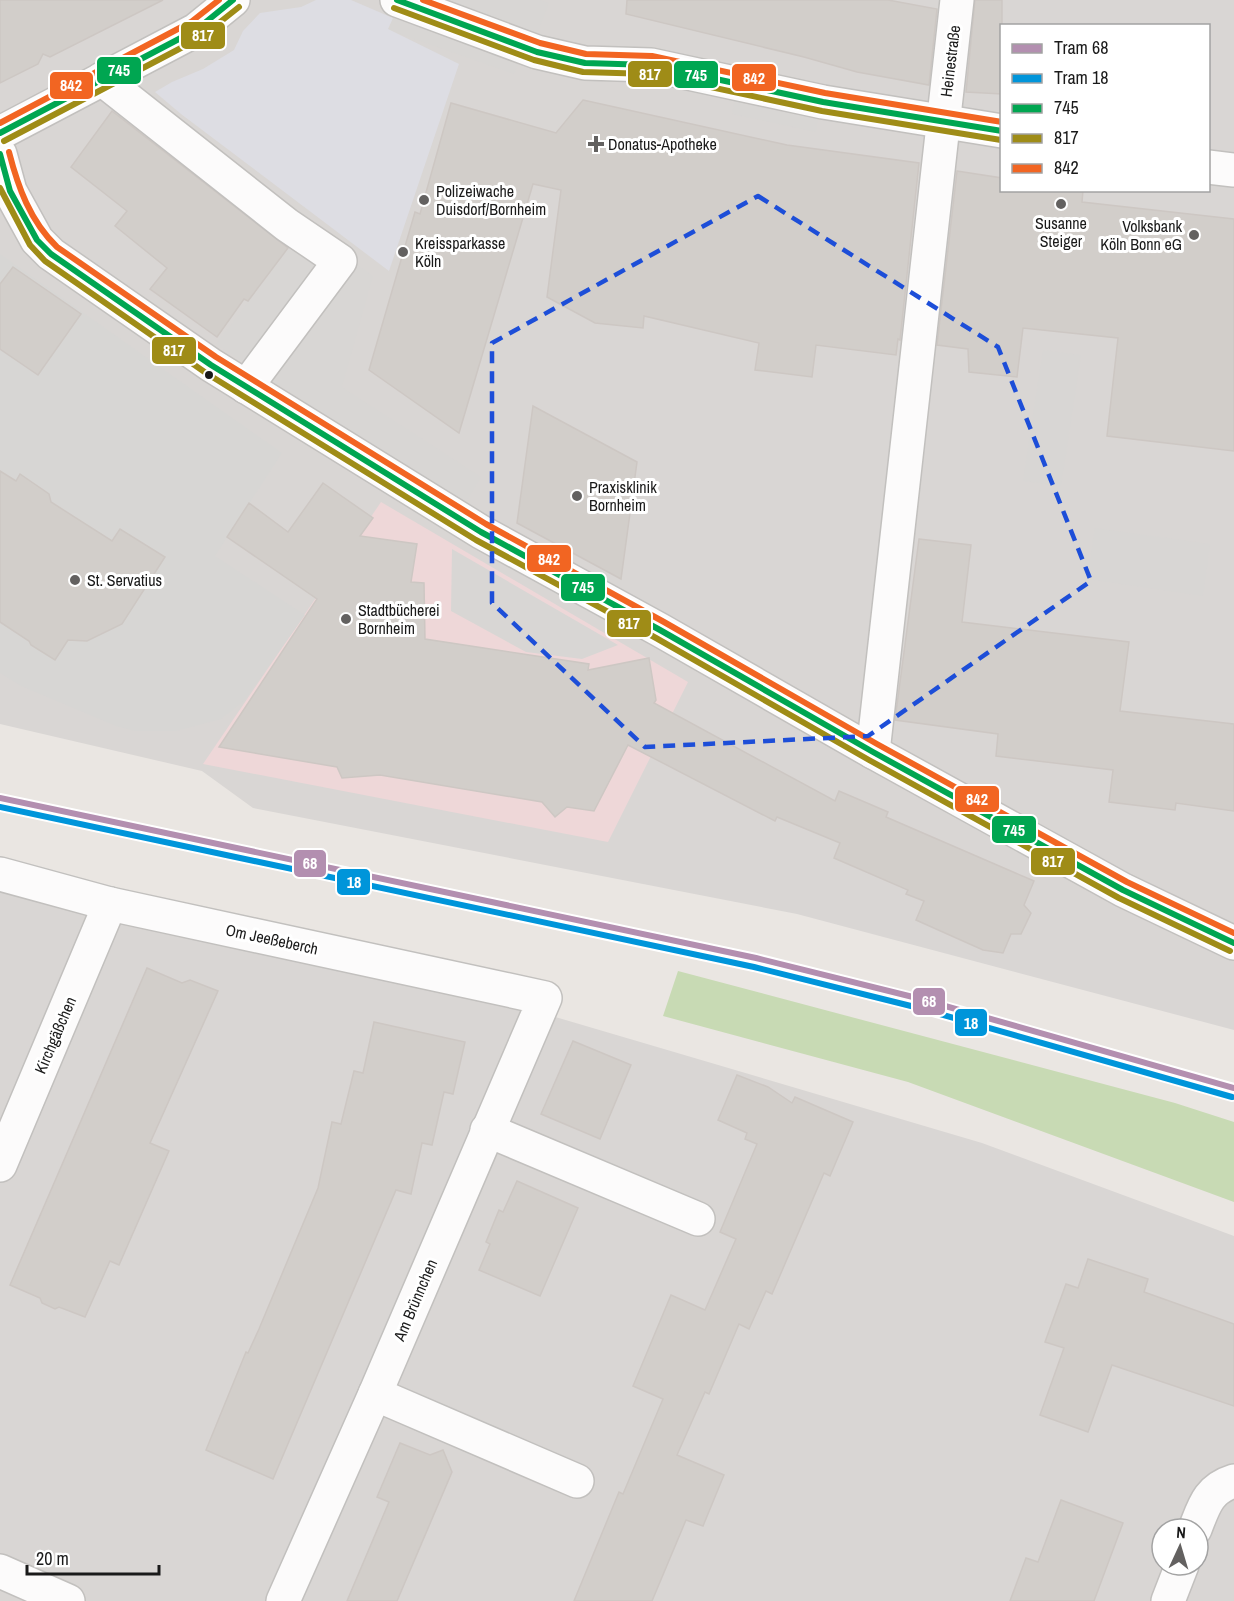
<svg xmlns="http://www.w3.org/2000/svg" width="1234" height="1601" font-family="'Archivo Narrow',sans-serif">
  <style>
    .residential { fill: #d9d6d4; fill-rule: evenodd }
    .commercial { fill: #eed7d8 }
    .religious { fill: #d7d6d4 }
    .forest { fill: #c8dab4 }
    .parking { fill: #d8d6d4 }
    .plaza { fill: #dddde3 }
    .building { fill: #d2ceca; stroke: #cdc7c3; stroke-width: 1.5 }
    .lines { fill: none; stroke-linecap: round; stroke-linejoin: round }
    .minor-casing { stroke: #c2c0be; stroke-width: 36 }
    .minor { stroke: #fcfbfb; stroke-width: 33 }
    .bus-1-casing { stroke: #fff; stroke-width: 10 }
    .bus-2-casing { stroke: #fff; stroke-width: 10 }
    .bus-3-casing { stroke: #fff; stroke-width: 10 }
    .bus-1 { stroke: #00a651; stroke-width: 6 }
    .bus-2 { stroke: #9f8c17; stroke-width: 6 }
    .bus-3 { stroke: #f26522; stroke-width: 6 }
    .tram-1-casing { stroke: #fff; stroke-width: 10 }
    .tram-2-casing { stroke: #fff; stroke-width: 10 }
    .tram-1 { stroke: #b38fb0; stroke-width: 6 }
    .tram-2 { stroke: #0095da; stroke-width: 6 }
    .marked { fill: none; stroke: #1d4ed8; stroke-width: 4.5; stroke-dasharray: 12 8; stroke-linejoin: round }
    .poi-dot { fill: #636160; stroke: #fff; stroke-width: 2 }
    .bus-dot { fill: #1a1a1a; stroke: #fff; stroke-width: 2 }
    .labels { text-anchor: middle; stroke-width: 6; stroke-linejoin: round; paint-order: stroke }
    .street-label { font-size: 16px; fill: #1a1a1a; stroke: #fff }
    .poi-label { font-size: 16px; fill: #1a1a1a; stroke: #fff; text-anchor: start }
    .line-badge { stroke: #fff; stroke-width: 2 }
    .badge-label { font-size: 16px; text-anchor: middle; font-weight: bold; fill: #fff }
  </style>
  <rect width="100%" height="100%" fill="#eae6e2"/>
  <g class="residential">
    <path d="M0 0H1234V1030L797 914 253 808 202 771 0 724ZM1002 26H1208V190H1002Z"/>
    <path d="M0 888 552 1016 982 1143 1234 1236V1601H0ZM1162 1529H1198V1565H1162Z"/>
  </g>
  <polygon class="commercial" points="381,502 688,682 608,842 203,764"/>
  <polygon class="religious" points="0,254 282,453 215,556 305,615 244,701 221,719 176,731 135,731 116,726 21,686 0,673"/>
  <polygon class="forest" points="678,971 1175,1103 1234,1122 1234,1202 908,1082 663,1016"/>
  <g class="parking">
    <polygon points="445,0 540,0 549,3 537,34"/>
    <polygon points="393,18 519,62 514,74 389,30"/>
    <polygon points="735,99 818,118 816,132 732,114"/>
    <polygon points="305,228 373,276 342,387 481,477 464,505 216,344"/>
    <polygon points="1043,350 1081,355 1061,486 1023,481"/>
    <polygon points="1095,528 1210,544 1203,596 1087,579"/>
    <polygon points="452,549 618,645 582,659 526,652 451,611"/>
  </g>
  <polygon class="plaza" points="316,0 351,0 393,18 388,29 459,64 389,271 181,114 155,92 172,82 203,69 234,50 243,31 260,13 301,7"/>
  <g class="building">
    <polygon points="0,0 163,0 50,57 43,54 38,64 0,83"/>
    <polygon points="627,0 888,0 937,9 929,85 857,72 804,57 626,14"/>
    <polygon points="975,0 1002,0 1002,94 966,92"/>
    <polygon points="583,100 787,145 919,163 900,340 898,339 896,355 816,345 812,377 755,370 759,343 644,316 643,328 595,323 547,297 561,190 533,184 459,433 369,370 415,212 420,214 451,103 556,133"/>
    <polygon points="112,111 288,248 248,301 244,299 217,337 150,289 167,268 115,226 127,211 71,167"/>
    <polygon points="957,171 1002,178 1002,190 1083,190 1082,202 1234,219 1234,451 1107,436 1118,338 1023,328 1017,377 969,372 968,349 937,345"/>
    <polygon points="13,267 81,314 38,375 0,349 0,284"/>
    <polygon points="533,406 637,462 621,579 517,523"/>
    <polygon points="0,471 16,481 20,474 49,494 51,502 112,541 120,529 165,557 122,624 87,641 68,640 55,660 31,645 29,641 0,622"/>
    <polygon points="323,483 373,518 360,536 417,544 411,582 424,583 425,639 589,664 588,670 649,658 656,700 654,703 835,801 839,791 888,812 886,817 1034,881 1024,905 1031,913 1021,934 1011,934 1003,953 983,950 916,920 924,901 906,894 908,890 834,858 840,843 777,817 775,821 628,745 594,811 567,807 555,817 542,802 380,775 342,778 337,767 219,747 317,599 227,537 249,503 288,532"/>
    <polygon points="919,539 971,545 962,622 1129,642 1120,711 1234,724 1234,811 1176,803 1175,810 1109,802 1113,770 996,756 998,734 895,720"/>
    <polygon points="147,968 182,983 190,980 218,991 150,1143 169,1151 119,1265 110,1261 85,1317 59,1307 55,1309 42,1303 40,1298 10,1285"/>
    <polygon points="374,1022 465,1042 453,1094 444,1092 432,1145 422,1143 411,1194 396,1190 273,1479 206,1450 246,1352 248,1353 259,1329 318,1188 332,1122 341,1124 354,1071 363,1073"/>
    <polygon points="573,1041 631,1065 600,1139 541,1114"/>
    <polygon points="737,1075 768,1087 792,1103 795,1097 853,1122 830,1176 824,1173 772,1294 766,1291 749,1329 739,1324 709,1394 705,1392 677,1455 724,1475 703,1526 686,1520 652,1601 574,1601 619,1492 623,1494 663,1399 633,1386 671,1295 705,1310 736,1239 720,1232 757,1144 745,1139 747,1133 718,1120"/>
    <polygon points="517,1181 578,1208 540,1296 479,1270 490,1244 486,1242 499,1210 503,1212"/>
    <polygon points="1088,1259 1148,1279 1144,1292 1234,1324 1234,1406 1112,1365 1088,1432 1040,1415 1064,1348 1045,1342 1066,1284 1078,1288"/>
    <polygon points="400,1443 430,1455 443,1450 452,1472 397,1601 347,1601 389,1502 377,1497"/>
    <polygon points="1061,1500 1123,1523 1094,1601 1010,1601 1026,1558 1038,1562"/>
  </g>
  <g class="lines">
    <g class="minor-casing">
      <g id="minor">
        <polyline points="397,0 537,52 585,63 651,65 823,102 1002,131"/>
        <polyline points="102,79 287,225 340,261 246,387"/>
        <polyline points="0,133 196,30 233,0"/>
        <polyline points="0,154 10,191 37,240 51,254 211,365 481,532 660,630 873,752 1123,890 1234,943"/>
        <polyline points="1208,167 1234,170"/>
        <polyline points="873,752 957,0"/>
        <polyline points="0,874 110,904 545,998 375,1394 283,1601"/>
        <polyline points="487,1130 698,1219"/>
        <polyline points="0,1165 110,904"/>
        <polyline points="375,1394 577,1481"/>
        <path d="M1195 1529C1204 1506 1208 1489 1234 1481"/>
        <polyline points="0,1571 68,1601"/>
        <polyline points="1168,1601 1182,1565"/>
      </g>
    </g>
    <use href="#minor" class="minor"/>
    <g class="bus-1-casing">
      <g id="bus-1">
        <polyline points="397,0 537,52 585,63 651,65 823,102 1002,131"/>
        <polyline points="0,133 196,30 233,0"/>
        <polyline points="0,154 10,191 37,240 51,254 211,365 481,532 660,630 873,752 1123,890 1234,943"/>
      </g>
    </g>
    <g class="bus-2-casing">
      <g id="bus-2">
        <polyline points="394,8 534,60 583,72 650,74 822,111 1001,140"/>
        <polyline points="4,141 200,38 239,7"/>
        <polyline points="0,188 30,245 45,261 206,373 476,540 656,638 869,760 1119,898 1230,951"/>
      </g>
    </g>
    <g class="bus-3-casing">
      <g id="bus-3">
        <polyline points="423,0 540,43 586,54 652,56 825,93 1002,122"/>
        <polyline points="0,123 191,22 219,0"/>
        <path d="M9 152C18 187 30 221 57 247L216 357 486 524 664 622 877 744 1127 882 1234 933"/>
      </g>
    </g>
    <use href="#bus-1" class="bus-1"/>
    <use href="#bus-2" class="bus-2"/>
    <use href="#bus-3" class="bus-3"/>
    <g class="tram-1-casing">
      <polyline id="tram-1" points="0,798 756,958 917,998 1234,1088"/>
    </g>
    <g class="tram-2-casing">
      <polyline id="tram-2" points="0,807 754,967 915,1007 1232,1097"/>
    </g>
    <use href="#tram-1" class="tram-1"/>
    <use href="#tram-2" class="tram-2"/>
  </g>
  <path class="marked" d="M758 196 998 347 1091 581 868 736 645 747 492 603V343Z"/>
  <g class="poi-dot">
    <path d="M593 135h6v6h6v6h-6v6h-6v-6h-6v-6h6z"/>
    <circle cx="424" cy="200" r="6"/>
    <circle cx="1061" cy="204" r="6"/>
    <circle cx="1194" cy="235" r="6"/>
    <circle cx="403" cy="252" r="6"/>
    <circle cx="577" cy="496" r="6"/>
    <circle cx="75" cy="580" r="6"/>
    <circle cx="346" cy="619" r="6"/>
  </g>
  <circle class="bus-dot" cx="209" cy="375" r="5"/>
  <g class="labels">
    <g class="street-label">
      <text transform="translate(950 61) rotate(-83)" y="6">Heinestraße</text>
      <text transform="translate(272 939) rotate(12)" y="6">Om Jeeßeberch</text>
      <text transform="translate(55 1035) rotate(-67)" y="6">Kirchgäßchen</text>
      <text transform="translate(415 1300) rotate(-67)" y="6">Am Brünnchen</text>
    </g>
    <g class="poi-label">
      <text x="608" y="150">Donatus-Apotheke</text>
      <text x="436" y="197">Polizeiwache<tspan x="436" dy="18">Duisdorf/Bornheim</tspan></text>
      <text x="1061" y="229" text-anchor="middle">Susanne<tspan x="1061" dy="18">Steiger</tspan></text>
      <text x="1182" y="232" text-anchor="end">Volksbank<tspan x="1182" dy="18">Köln Bonn eG</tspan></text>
      <text x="415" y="249">Kreissparkasse<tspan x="415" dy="18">Köln</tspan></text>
      <text x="589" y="493">Praxisklinik<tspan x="589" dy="18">Bornheim</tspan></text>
      <text x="87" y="586">St. Servatius</text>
      <text x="358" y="616">Stadtbücherei<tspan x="358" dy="18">Bornheim</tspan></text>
    </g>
  </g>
  <g class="line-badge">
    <rect x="180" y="21" width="46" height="29" rx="6" fill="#9f8c17"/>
    <rect x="96" y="56" width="46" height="29" rx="6" fill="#00a651"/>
    <rect x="627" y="60" width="46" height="28" rx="6" fill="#9f8c17"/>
    <rect x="673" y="60" width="46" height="29" rx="6" fill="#00a651"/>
    <rect x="731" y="63" width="46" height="29" rx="6" fill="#f26522"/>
    <rect x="49" y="71" width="45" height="29" rx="6" fill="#f26522"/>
    <rect x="151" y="336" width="46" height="29" rx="6" fill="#9f8c17"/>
    <rect x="526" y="544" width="46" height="29" rx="6" fill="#f26522"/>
    <rect x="560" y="573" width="46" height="29" rx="6" fill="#00a651"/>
    <rect x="606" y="609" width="46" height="29" rx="6" fill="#9f8c17"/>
    <rect x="954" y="785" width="46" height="28" rx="6" fill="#f26522"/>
    <rect x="991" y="815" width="46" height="29" rx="6" fill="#00a651"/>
    <rect x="1030" y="847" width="46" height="29" rx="6" fill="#9f8c17"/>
    <rect x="293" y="849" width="34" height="29" rx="6" fill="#b38fb0"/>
    <rect x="336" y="868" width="35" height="28" rx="6" fill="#0095da"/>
    <rect x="912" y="987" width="34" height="29" rx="6" fill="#b38fb0"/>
    <rect x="954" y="1008" width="34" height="29" rx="6" fill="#0095da"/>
  </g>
  <g class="badge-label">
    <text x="203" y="41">817</text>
    <text x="119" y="76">745</text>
    <text x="650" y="80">817</text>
    <text x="696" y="81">745</text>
    <text x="754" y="84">842</text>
    <text x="71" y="91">842</text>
    <text x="174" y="356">817</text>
    <text x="549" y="565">842</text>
    <text x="583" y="593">745</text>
    <text x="629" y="629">817</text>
    <text x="977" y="805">842</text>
    <text x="1014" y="836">745</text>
    <text x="1053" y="867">817</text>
    <text x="310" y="869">68</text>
    <text x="354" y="888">18</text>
    <text x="929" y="1007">68</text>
    <text x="971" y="1029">18</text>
  </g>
  <rect x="1000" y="24" width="210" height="168" fill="#ffffff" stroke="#a3a3a3" stroke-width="1.5"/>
  <rect x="1012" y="44" width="30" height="9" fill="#b38fb0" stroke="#a3a3a3" stroke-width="1.5"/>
  <text x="1054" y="54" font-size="18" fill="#1a1a1a">Tram 68</text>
  <rect x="1012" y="74" width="30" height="9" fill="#0095da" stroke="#a3a3a3" stroke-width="1.5"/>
  <text x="1054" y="84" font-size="18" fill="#1a1a1a">Tram 18</text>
  <rect x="1012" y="104" width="30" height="9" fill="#00a651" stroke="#a3a3a3" stroke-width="1.5"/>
  <text x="1054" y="114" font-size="18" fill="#1a1a1a">745</text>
  <rect x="1012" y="134" width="30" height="9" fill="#9f8c17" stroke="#a3a3a3" stroke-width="1.5"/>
  <text x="1054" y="144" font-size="18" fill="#1a1a1a">817</text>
  <rect x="1012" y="164" width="30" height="9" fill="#f26522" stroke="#a3a3a3" stroke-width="1.5"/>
  <text x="1054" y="174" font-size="18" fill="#1a1a1a">842</text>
  <g transform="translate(1180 1547) rotate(4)"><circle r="28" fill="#ffffff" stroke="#a3a3a3" stroke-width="1.5"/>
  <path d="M0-4.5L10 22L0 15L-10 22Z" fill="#636160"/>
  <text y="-9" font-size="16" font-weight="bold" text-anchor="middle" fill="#1a1a1a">N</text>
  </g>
  <path d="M27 1565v9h132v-9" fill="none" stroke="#1a1a1a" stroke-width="3"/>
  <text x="36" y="1565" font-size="18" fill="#1a1a1a" stroke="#ffffff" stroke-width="4.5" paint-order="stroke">20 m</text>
</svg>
